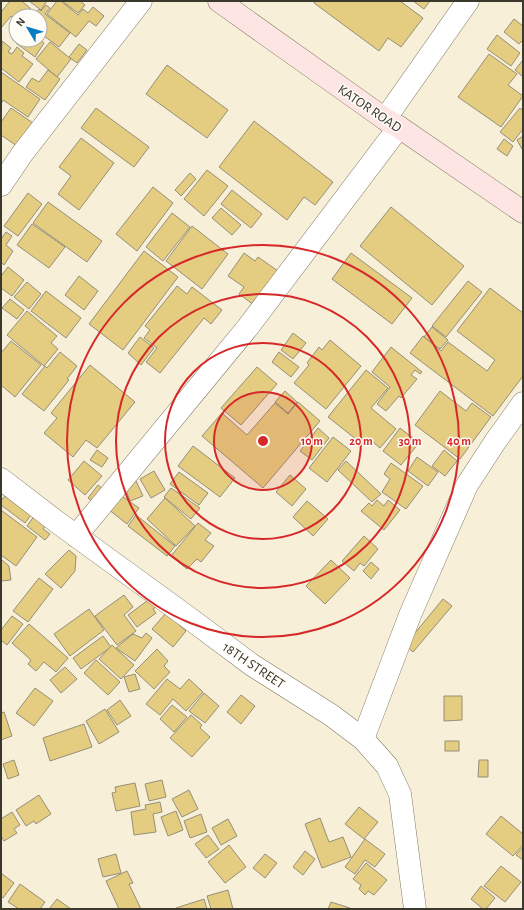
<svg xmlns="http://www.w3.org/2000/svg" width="524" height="910" font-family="'Alegreya Sans',sans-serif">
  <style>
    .building { fill: #e4cc80; stroke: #968f79 }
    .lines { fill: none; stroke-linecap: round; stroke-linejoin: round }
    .street-casing { stroke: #807964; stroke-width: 23 }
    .secondary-casing { stroke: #807964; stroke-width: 23 }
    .street { stroke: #fff; stroke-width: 22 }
    .secondary { stroke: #fde5e3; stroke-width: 22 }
    .ring { fill: none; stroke: #d62828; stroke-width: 2 }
    .labels { text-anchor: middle; stroke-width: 3; stroke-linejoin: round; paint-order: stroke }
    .street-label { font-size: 14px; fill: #3b382e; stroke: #fefdf8 }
    .centre { fill: #d62828; stroke: #fefdf8; stroke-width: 2 }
    .ring-label { font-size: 12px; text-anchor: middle; font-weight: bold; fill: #d62828; stroke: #fefdf8; stroke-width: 3; stroke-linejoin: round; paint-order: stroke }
  </style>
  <rect width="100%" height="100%" fill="#f7efd7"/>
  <g class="building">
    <polygon points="10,1 22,1 31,9 25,16 16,16 16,20 11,16 1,28 1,12"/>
    <polygon points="29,1 47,1 41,10"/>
    <polygon points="57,1 61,1 78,15 83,9 88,13 93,7 104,16 96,26 89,21 76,37 47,14"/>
    <polygon points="62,1 80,1 85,5 78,13"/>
    <polygon points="315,1 400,1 423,18 401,47 388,38 379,51 314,3"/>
    <polygon points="413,1 430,1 424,9"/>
    <polygon points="46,5 50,8 45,14 70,33 59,47 40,33 40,16 34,16 39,9 41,11"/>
    <polygon points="514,19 523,26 523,40 519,44 504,32"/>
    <polygon points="497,35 520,53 511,66 487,49"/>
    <polygon points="18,40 40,40 44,43 35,57 16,43"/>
    <polygon points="2,41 11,48 8,52 12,54 17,47 24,53 22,56 33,64 19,82 1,68"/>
    <polygon points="50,42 71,59 57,77 36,59"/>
    <polygon points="79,44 87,50 77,63 69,57"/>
    <polygon points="489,54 517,74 508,85 523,96 501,127 458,97"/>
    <polygon points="523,60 523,77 515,70"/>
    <polygon points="167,65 228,110 207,138 146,94"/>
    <polygon points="48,70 60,79 45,100 26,87 32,78 39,82"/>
    <polygon points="1,72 40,99 28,117 3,100 1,104"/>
    <polygon points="11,108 33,123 17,146 1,135 1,122"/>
    <polygon points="96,108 149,147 134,167 81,128"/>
    <polygon points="520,108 523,111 523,129 513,142 500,132"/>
    <polygon points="254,121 333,182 315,205 304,197 287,220 219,167"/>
    <polygon points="523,136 523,148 522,149 517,140"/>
    <polygon points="81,138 114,163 79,210 58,194 71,176 59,167"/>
    <polygon points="504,139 513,146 507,156 497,149"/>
    <polygon points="207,170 228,186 204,216 184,199"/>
    <polygon points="190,173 196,179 181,196 175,190"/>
    <polygon points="153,187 173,203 137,251 116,234"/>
    <polygon points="232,190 262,214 251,228 221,204"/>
    <polygon points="28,193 42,204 18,236 4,226"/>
    <polygon points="48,202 102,241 87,262 33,223"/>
    <polygon points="391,207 464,266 432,305 360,246"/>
    <polygon points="221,208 241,225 232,235 212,218"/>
    <polygon points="172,213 190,227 163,261 146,247"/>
    <polygon points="32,224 65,247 49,268 17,245"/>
    <polygon points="192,226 228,254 202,289 166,261"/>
    <polygon points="6,232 12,236 6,245 13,251 4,265 1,262 1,239"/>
    <polygon points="144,251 178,277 123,350 89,324"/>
    <polygon points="244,253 255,261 258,257 278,271 254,305 239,294 244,287 228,276"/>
    <polygon points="351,253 412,298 392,324 332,279"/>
    <polygon points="8,267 24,280 12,296 1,288 1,276"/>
    <polygon points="79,276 98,291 84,310 65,295"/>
    <polygon points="468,281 482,292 446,337 432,326"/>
    <polygon points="27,282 41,294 29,309 14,297"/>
    <polygon points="177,286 187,294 192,287 222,310 211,324 204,318 160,373 146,362 157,348 144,338 150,330 145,326"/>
    <polygon points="490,288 523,313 523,376 493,416 410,353 423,336 441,351 448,342 487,371 495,360 457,331"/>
    <polygon points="46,291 81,318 66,338 31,311"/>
    <polygon points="10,299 24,310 17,319 2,308"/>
    <polygon points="27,311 57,336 51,343 58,349 44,366 7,335"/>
    <polygon points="432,327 448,340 440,349 424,337"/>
    <polygon points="293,333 306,343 293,359 281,350"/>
    <polygon points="140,337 154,348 141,365 128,353"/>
    <polygon points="330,340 361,366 326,409 294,383 309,365 307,363 319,347 322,350"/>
    <polygon points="11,341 41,365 15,397 1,385 1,353"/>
    <polygon points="391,347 422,372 420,374 415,370 411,375 417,379 401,398 399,396 386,411 377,404 390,387 372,372"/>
    <polygon points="60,352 77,366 67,379 69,380 44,411 22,394 45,366 47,368"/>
    <polygon points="279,352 299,367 291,377 272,362"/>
    <polygon points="90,365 135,402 97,448 86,440 73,457 44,433 57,418 51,413"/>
    <polygon points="257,367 277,384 241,425 221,408"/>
    <polygon points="366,370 388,388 371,408 396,429 380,448 368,438 362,444 328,417"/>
    <polygon points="285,391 297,402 288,413 275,402"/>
    <polygon points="440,391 466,411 472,403 491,417 460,459 415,425"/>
    <polygon points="298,402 320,421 263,488 202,436 222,413 247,435 275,403 288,414"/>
    <polygon points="318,428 329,438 312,460 300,451"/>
    <polygon points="400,428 419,443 401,465 383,451"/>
    <polygon points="333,437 351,451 327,482 309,468"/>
    <polygon points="193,446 235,478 220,497 178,466"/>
    <polygon points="97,450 108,458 102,467 90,460"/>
    <polygon points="444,450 457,461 445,476 432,466"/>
    <polygon points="417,457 438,472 428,486 408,471"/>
    <polygon points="84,461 102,476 85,495 68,480"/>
    <polygon points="346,461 381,494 372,502 338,470"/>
    <polygon points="391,463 423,486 406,509 382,492 390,479 384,474"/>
    <polygon points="154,471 165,490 151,498 140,479"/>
    <polygon points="179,472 208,493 199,505 170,484"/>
    <polygon points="290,475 306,489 292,506 276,492"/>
    <polygon points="136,481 143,496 130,501 124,485"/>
    <polygon points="98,485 107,492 97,505 88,498"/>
    <polygon points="171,488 200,508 191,519 164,497"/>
    <polygon points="8,492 34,511 25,523 1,505 1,501"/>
    <polygon points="119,494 139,508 127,524 108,509"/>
    <polygon points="165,498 195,526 176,546 147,519"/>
    <polygon points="377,500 384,506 388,500 400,510 384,530 361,511 369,503 372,506"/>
    <polygon points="307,501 328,519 313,536 293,517"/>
    <polygon points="1,510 37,537 16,566 1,555"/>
    <polygon points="37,512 48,521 43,529 50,534 45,540 27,526"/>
    <polygon points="136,515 175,546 167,556 128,526"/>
    <polygon points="198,523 211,533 205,540 214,546 201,562 197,559 187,569 171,556"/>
    <polygon points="364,536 378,549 364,566 360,563 354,571 342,561"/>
    <polygon points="69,550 76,556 75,571 61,588 45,574"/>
    <polygon points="2,560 9,566 11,580 1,581 1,561"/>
    <polygon points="331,560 350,578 325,604 306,586"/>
    <polygon points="371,562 379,569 371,579 363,571"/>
    <polygon points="39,578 53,589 28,622 13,611"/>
    <polygon points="124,595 133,607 124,615 136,631 117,645 95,616"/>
    <polygon points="151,598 157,606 153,609 156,613 137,627 128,615"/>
    <polygon points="443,599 452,606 413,652 405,645"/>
    <polygon points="89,609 104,630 70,656 54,634"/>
    <polygon points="166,613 186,631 173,647 152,629"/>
    <polygon points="12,616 23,624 7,645 1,640 1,630"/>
    <polygon points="29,624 68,658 56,672 44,662 36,671 28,664 31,660 12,643"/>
    <polygon points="146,633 152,638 135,661 116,648 133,634 142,638"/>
    <polygon points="103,636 111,647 81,669 73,658"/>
    <polygon points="112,645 134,665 121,679 99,659"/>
    <polygon points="157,649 168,661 164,666 170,672 154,689 135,671"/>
    <polygon points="96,660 120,682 108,695 84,673"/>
    <polygon points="65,667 77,679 61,693 50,680"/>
    <polygon points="135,674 140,689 129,692 124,677"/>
    <polygon points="167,679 180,689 189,679 203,692 186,711 173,699 160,715 146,704"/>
    <polygon points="35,688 53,701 34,726 16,713"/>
    <polygon points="204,693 219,706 205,723 189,711"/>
    <polygon points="241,695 255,706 241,724 227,712"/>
    <polygon points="444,696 462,696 462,720 444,721"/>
    <polygon points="120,700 131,716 117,725 107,710"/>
    <polygon points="172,705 187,717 174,732 160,719"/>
    <polygon points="105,709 119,732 99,744 86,721"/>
    <polygon points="4,712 12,736 1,740 1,713"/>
    <polygon points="191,715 202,725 200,728 210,737 192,757 170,738"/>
    <polygon points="84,724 92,747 50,761 43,738"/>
    <rect x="445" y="741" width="14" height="10"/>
    <polygon points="14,760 19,775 8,779 3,764"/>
    <polygon points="479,760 488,760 488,777 478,777"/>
    <polygon points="162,780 166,797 149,801 145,784"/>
    <polygon points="135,783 140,806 116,811 112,793 116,792 115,787"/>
    <polygon points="189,790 198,809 182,817 172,799"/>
    <polygon points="39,795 51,814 36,824 34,821 26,826 16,810"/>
    <polygon points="160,802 162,812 153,814 156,832 134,835 131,812 146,809 145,805"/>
    <polygon points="359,807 378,822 364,839 345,824"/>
    <polygon points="176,811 183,830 168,836 161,817"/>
    <polygon points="12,812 20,825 14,829 17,833 4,841 1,836 1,819"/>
    <polygon points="201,814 207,832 190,838 184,821"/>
    <polygon points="501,816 523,834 523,845 513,856 486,834"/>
    <polygon points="320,818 329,842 343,837 351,857 322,868 305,824"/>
    <polygon points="228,819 237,836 221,845 212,828"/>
    <polygon points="208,835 219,849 206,858 195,844"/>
    <polygon points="365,839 385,854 375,867 365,860 355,874 345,867"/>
    <polygon points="229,845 246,867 225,883 208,862"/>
    <polygon points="523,847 523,860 516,855"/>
    <polygon points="305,851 315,859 303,875 293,867"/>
    <polygon points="116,854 121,873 103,877 98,859"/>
    <polygon points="265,854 277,863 265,878 253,868"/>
    <polygon points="366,863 387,880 374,895 368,891 365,895 359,889 361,885 353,879"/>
    <polygon points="501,866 521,882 505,902 484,886"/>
    <polygon points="127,871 133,883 129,884 141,909 119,909 106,881"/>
    <polygon points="1,873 14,883 3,898 1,896"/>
    <polygon points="20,884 45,902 40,909 19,909 8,902"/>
    <polygon points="481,886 495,898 486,909 483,909 471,899"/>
    <polygon points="228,890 233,909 211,909 207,896"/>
    <polygon points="57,899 71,909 49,909"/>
    <polygon points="204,899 207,909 177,909 176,908"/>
    <polygon points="331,902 350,908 349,909 328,909"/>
  </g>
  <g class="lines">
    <g class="street-casing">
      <g id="street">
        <polyline points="385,119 468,1"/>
        <polyline points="1,185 22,154 141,1"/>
        <polyline points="1,479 57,522 189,618 252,665 331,715 363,739 387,766 400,794 415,909"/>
        <polyline points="76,536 248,327 399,127"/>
        <polyline points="363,739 410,615 467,485 495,442 523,403"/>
      </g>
    </g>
    <g class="secondary-casing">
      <polyline id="secondary" points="219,1 385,119 399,127 523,212"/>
    </g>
    <use href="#street" class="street"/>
    <use href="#secondary" class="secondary"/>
  </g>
  <circle cx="263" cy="441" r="49" fill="#d62828" fill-opacity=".12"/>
  <g class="ring">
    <circle cx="263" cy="441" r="49"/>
    <circle cx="263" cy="441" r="98"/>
    <circle cx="263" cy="441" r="147"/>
    <circle cx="263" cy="441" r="196"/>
  </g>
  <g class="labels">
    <g class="street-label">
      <text transform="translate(370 108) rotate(34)" y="5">KATOR ROAD</text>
      <text transform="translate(254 665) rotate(34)" y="5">18TH STREET</text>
    </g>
  </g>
  <circle cx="263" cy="441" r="6" class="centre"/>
  <g class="ring-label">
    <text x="312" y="445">10 m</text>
    <text x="361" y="445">20 m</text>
    <text x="410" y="445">30 m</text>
    <text x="459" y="445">40 m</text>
  </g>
  <rect width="524" height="910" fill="none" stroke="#3b382e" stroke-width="4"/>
  <g transform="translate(28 28) rotate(308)"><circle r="19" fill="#fefdf8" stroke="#b0aea7"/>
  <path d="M0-3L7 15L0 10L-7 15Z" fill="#057bc4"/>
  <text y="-6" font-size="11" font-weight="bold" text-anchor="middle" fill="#3b382e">N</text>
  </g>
</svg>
